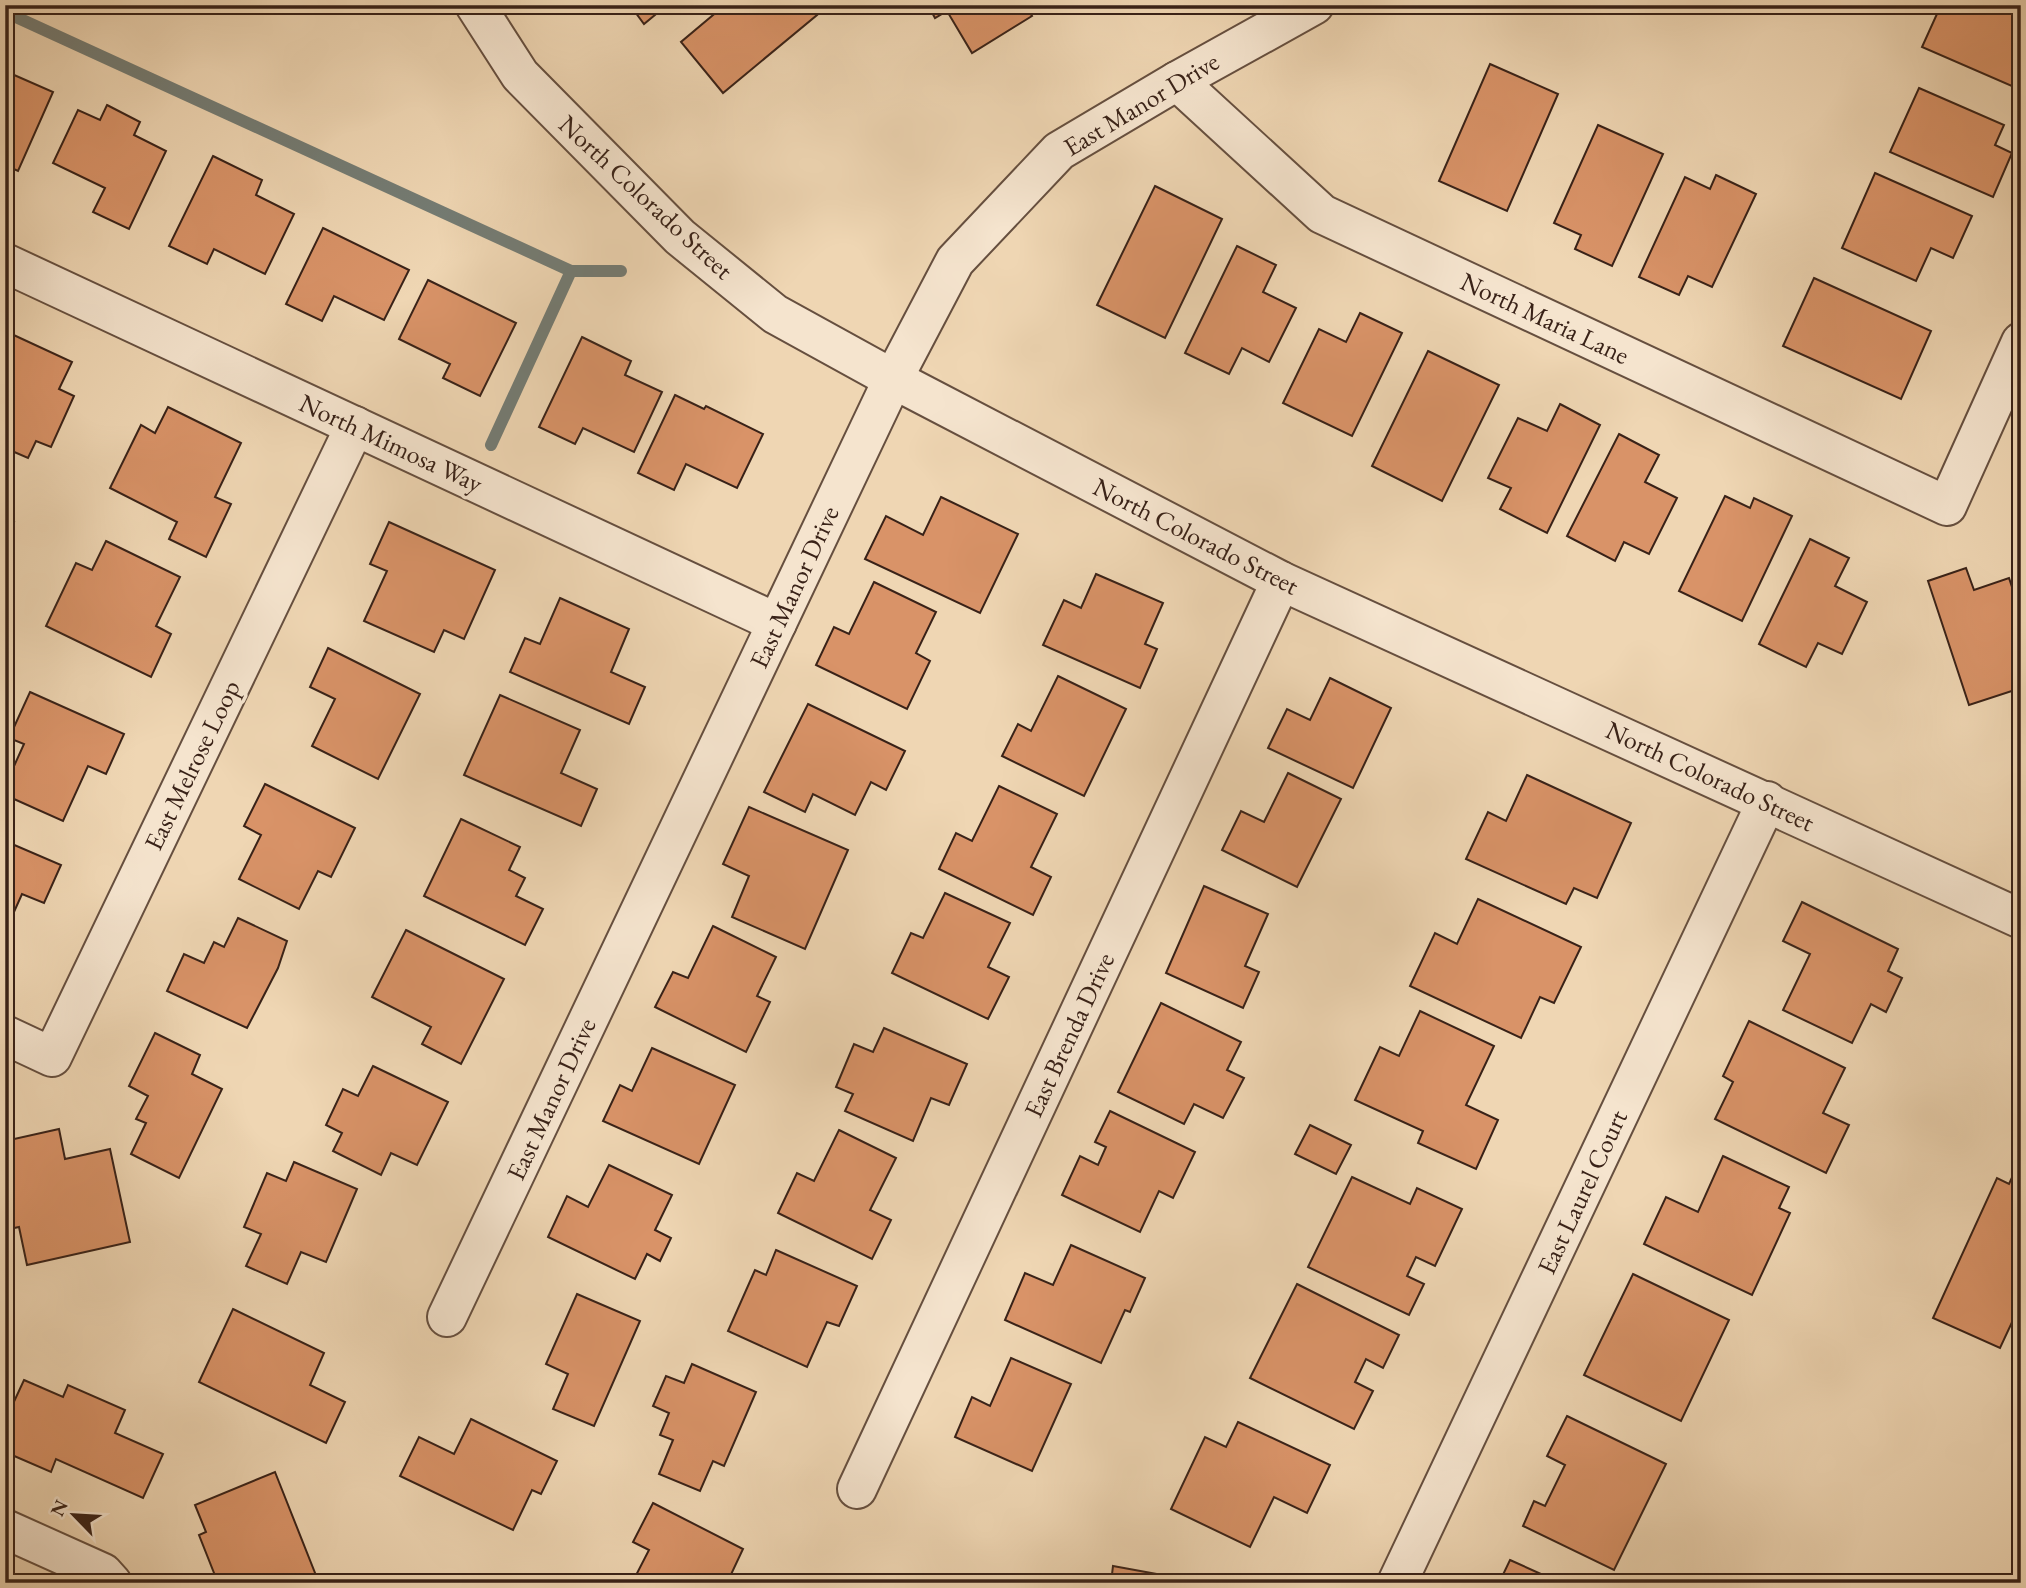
<svg xmlns="http://www.w3.org/2000/svg" width="2026" height="1588" font-family="'EB Garamond',serif">
  <style>
    .lines { fill: none; stroke-linecap: round; stroke-linejoin: round }
    .stream { stroke: #747c74; stroke-width: 12 }
    .building { fill: #d99368; stroke: #392218; stroke-width: 2 }
    .minor-casing { stroke: #664f3f; stroke-width: 42 }
    .minor { stroke: #f5e4ce; stroke-width: 38 }
    .labels { text-anchor: middle; stroke-width: 7; stroke-linejoin: round; paint-order: stroke }
    .street-label { font-size: 26px; fill: #392218; stroke: #f5e4ce }
  </style>
  <rect width="100%" height="100%" fill="#efd6b3"/>
  <filter id="stains"><feTurbulence type="fractalNoise" baseFrequency=".00286" numOctaves="4"/><feColorMatrix values="0 0 0 0 .2 0 0 0 0 .09 0 0 0 0 .02 0 0 0 .5 -.17"/></filter>
  <radialGradient id="worn" r=".72"><stop offset=".6" stop-color="#630" stop-opacity="0"/><stop offset="1" stop-color="#630" stop-opacity=".3"/></radialGradient>
  <g class="lines">
    <g class="stream">
      <polyline points="5,12 571,271 621,271"/>
      <polyline points="491,445 571,271"/>
    </g>
  </g>
  <g class="building">
    <polygon points="630,5 667,5 644,24"/>
    <polygon points="725,5 809,5 817,15 723,93 681,42"/>
    <polygon points="928,5 1025,5 1032,16 972,53 947,11 935,18"/>
    <polygon points="1941,5 1999,5 2021,15 2021,90 1922,47"/>
    <polygon points="1490,64 1558,94 1507,211 1439,181"/>
    <polygon points="5,71 53,92 18,171 5,165"/>
    <polygon points="1919,88 2004,125 1995,145 2012,153 1993,197 1890,152"/>
    <polygon points="107,105 140,122 134,135 166,151 129,229 93,212 105,188 53,163 78,110 100,120"/>
    <polygon points="1598,125 1663,154 1612,266 1575,249 1581,235 1554,223"/>
    <polygon points="213,156 262,180 256,195 294,214 265,274 214,249 207,264 169,246"/>
    <polygon points="1875,173 1972,216 1953,258 1931,248 1916,281 1842,248"/>
    <polygon points="1716,175 1756,194 1712,287 1688,276 1679,295 1639,277 1685,177 1710,189"/>
    <polygon points="1155,186 1222,219 1165,338 1097,305"/>
    <polygon points="323,228 409,270 384,320 334,296 322,321 286,304"/>
    <polygon points="1237,246 1276,265 1263,292 1296,308 1269,362 1242,348 1229,374 1185,353"/>
    <polygon points="1814,278 1931,331 1901,399 1783,346"/>
    <polygon points="428,280 516,323 480,396 443,378 450,364 399,339"/>
    <polygon points="1360,313 1402,333 1352,436 1283,403 1319,329 1346,342"/>
    <polygon points="5,331 72,362 59,389 74,396 51,447 36,441 28,458 5,448"/>
    <polygon points="582,337 631,361 625,375 662,392 634,452 583,428 575,444 539,427"/>
    <polygon points="1428,351 1499,385 1442,501 1372,466"/>
    <polygon points="675,395 704,409 706,406 763,434 737,488 686,464 674,490 638,473"/>
    <polygon points="1560,404 1600,425 1547,533 1500,509 1511,488 1488,478 1518,418 1547,431"/>
    <polygon points="168,407 241,443 215,497 231,504 206,557 169,539 177,522 110,488 141,425 155,433"/>
    <polygon points="1619,434 1659,455 1645,482 1677,498 1649,554 1624,542 1615,561 1567,536"/>
    <polygon points="1725,496 1750,508 1754,498 1792,516 1742,621 1679,591"/>
    <polygon points="941,497 1018,534 980,613 865,559 886,516 923,535"/>
    <polygon points="5,518 14,522 5,542"/>
    <polygon points="389,522 495,570 464,639 444,630 434,652 364,621 387,571 370,564"/>
    <polygon points="1810,539 1849,558 1835,586 1867,602 1842,654 1818,643 1806,667 1759,644"/>
    <polygon points="106,541 180,577 156,626 171,634 151,677 46,626 76,563 92,570"/>
    <polygon points="1966,568 1974,590 2009,578 2021,614 2021,688 1969,705 1928,581"/>
    <polygon points="1096,574 1163,603 1145,644 1157,649 1140,688 1043,645 1064,600 1081,608"/>
    <polygon points="874,582 936,612 916,653 930,661 907,709 816,665 834,627 849,634"/>
    <polygon points="560,598 629,629 611,672 645,687 629,724 510,672 525,638 540,644"/>
    <polygon points="328,648 420,694 378,779 312,746 335,699 310,687"/>
    <polygon points="1058,676 1126,709 1084,796 1002,756 1018,724 1031,731"/>
    <polygon points="1330,678 1391,708 1353,788 1268,748 1287,709 1310,720"/>
    <polygon points="30,692 124,734 106,774 88,766 63,821 5,795 5,786 24,744 9,738"/>
    <polygon points="500,695 580,730 561,773 597,789 581,826 464,775"/>
    <polygon points="808,704 905,751 886,790 871,782 855,815 813,794 805,812 764,792"/>
    <polygon points="1288,773 1341,799 1297,887 1222,850 1241,811 1264,822"/>
    <polygon points="1527,775 1631,823 1597,898 1574,888 1566,904 1466,859 1488,812 1506,821"/>
    <polygon points="265,784 355,828 331,877 318,871 299,909 239,879 261,835 244,826"/>
    <polygon points="999,786 1057,814 1031,867 1051,877 1033,915 939,869 956,833 972,841"/>
    <polygon points="749,807 848,850 805,949 732,917 749,876 723,864"/>
    <polygon points="461,819 520,847 509,870 525,878 516,896 543,909 525,945 424,896"/>
    <polygon points="5,841 61,865 44,903 22,894 5,932"/>
    <polygon points="1204,886 1268,914 1245,966 1259,972 1243,1008 1166,973"/>
    <polygon points="945,893 1010,923 988,967 1009,977 988,1019 892,973 911,933 923,938"/>
    <polygon points="1478,899 1581,947 1554,1003 1540,997 1521,1038 1410,986 1435,933 1457,944"/>
    <polygon points="1802,902 1898,949 1888,971 1902,978 1886,1012 1871,1004 1852,1043 1783,1010 1810,954 1783,941"/>
    <polygon points="238,918 287,941 278,968 247,1028 167,991 184,954 204,963 214,942 224,947"/>
    <polygon points="713,926 776,957 757,996 770,1002 746,1052 655,1007 673,972 688,978"/>
    <polygon points="406,930 504,979 461,1064 422,1044 431,1027 372,997"/>
    <polygon points="1161,1003 1241,1042 1227,1070 1244,1078 1223,1118 1194,1104 1184,1124 1118,1092"/>
    <polygon points="1420,1011 1494,1046 1466,1105 1498,1120 1476,1169 1418,1143 1423,1131 1355,1100 1380,1047 1399,1056"/>
    <polygon points="1749,1021 1845,1068 1823,1113 1849,1125 1826,1173 1715,1119 1733,1082 1723,1076"/>
    <polygon points="884,1028 967,1064 949,1105 931,1098 913,1141 845,1111 853,1094 836,1087 854,1044 873,1052"/>
    <polygon points="155,1033 200,1055 192,1074 222,1089 179,1178 131,1154 146,1123 136,1119 148,1096 129,1086"/>
    <polygon points="652,1048 735,1085 699,1164 603,1121 620,1085 632,1091"/>
    <polygon points="373,1066 448,1102 417,1165 391,1153 381,1175 333,1151 342,1133 326,1125 343,1089 358,1096"/>
    <polygon points="1110,1111 1195,1152 1173,1198 1159,1191 1140,1232 1062,1195 1080,1156 1098,1165 1106,1147 1095,1142"/>
    <polygon points="1310,1125 1351,1145 1336,1174 1295,1154"/>
    <polygon points="59,1129 65,1159 110,1149 130,1242 27,1265 19,1227 5,1230 5,1141"/>
    <polygon points="839,1130 896,1158 870,1210 891,1220 872,1259 778,1213 797,1173 814,1181"/>
    <polygon points="1723,1156 1789,1187 1779,1208 1790,1213 1752,1295 1644,1244 1666,1197 1698,1212"/>
    <polygon points="2021,1158 2021,1303 2000,1348 1933,1318 1997,1178 2009,1184"/>
    <polygon points="294,1162 357,1189 326,1262 301,1252 287,1284 246,1266 261,1234 244,1227 267,1173 286,1181"/>
    <polygon points="609,1165 672,1195 655,1230 671,1238 660,1261 647,1254 635,1279 548,1237 567,1196 588,1207"/>
    <polygon points="1352,1177 1410,1204 1417,1188 1462,1209 1435,1266 1416,1257 1407,1276 1424,1284 1409,1315 1308,1267"/>
    <polygon points="1071,1245 1145,1278 1130,1312 1125,1310 1101,1363 1005,1320 1025,1273 1053,1285"/>
    <polygon points="776,1250 857,1286 839,1326 827,1322 807,1367 728,1331 755,1270 766,1275"/>
    <polygon points="1633,1274 1729,1320 1681,1421 1584,1375"/>
    <polygon points="1297,1284 1399,1335 1383,1368 1366,1359 1355,1382 1373,1391 1354,1429 1250,1378"/>
    <polygon points="577,1294 640,1321 594,1426 553,1409 568,1374 546,1364"/>
    <polygon points="233,1309 324,1353 310,1385 345,1402 326,1443 199,1382"/>
    <polygon points="1011,1358 1071,1384 1032,1471 955,1437 972,1397 990,1406"/>
    <polygon points="692,1364 756,1392 724,1466 713,1461 700,1491 659,1474 673,1440 660,1435 669,1413 653,1406 666,1376 684,1383"/>
    <polygon points="24,1380 63,1397 68,1385 125,1410 115,1433 163,1454 143,1498 56,1459 51,1472 5,1452 5,1421"/>
    <polygon points="1567,1416 1666,1464 1614,1570 1523,1526 1534,1501 1545,1506 1565,1465 1547,1456"/>
    <polygon points="471,1419 557,1461 541,1494 532,1490 513,1530 400,1476 419,1437 454,1454"/>
    <polygon points="1238,1422 1330,1465 1307,1513 1274,1497 1250,1547 1171,1509 1205,1437 1226,1447"/>
    <polygon points="275,1472 319,1583 218,1583 199,1535 206,1532 195,1505"/>
    <polygon points="653,1503 743,1549 727,1583 632,1583 649,1550 633,1542"/>
    <polygon points="1510,1560 1561,1583 1499,1583"/>
    <polygon points="1113,1566 1206,1583 1111,1583"/>
  </g>
  <g class="lines">
    <g class="minor-casing">
      <g id="minor">
        <polyline points="475,5 520,75 680,237 775,314 893,379 1281,581 2021,919"/>
        <polyline points="1177,81 1322,214 1947,506 2021,342"/>
        <polyline points="5,263 777,623"/>
        <polyline points="5,1035 52,1057 355,426"/>
        <polyline points="447,1317 893,379 955,261 1059,151 1177,81 1314,5"/>
        <polyline points="857,1489 1281,581"/>
        <polyline points="5,1529 103,1573 112,1583"/>
        <polyline points="1397,1583 1767,801"/>
      </g>
    </g>
    <use href="#minor" class="minor"/>
  </g>
  <g class="labels">
    <g class="street-label">
      <text transform="translate(1141 104) rotate(-31)" y="9">East Manor Drive</text>
      <text transform="translate(646 197) rotate(43)" y="9">North Colorado Street</text>
      <text transform="translate(1545 318) rotate(25)" y="9">North Maria Lane</text>
      <text transform="translate(391 443) rotate(25)" y="9">North Mimosa Way</text>
      <text transform="translate(1196 536) rotate(27)" y="9">North Colorado Street</text>
      <text transform="translate(794 587) rotate(-65)" y="9">East Manor Drive</text>
      <text transform="translate(192 765) rotate(-64)" y="9">East Melrose Loop</text>
      <text transform="translate(1710 776) rotate(25)" y="9">North Colorado Street</text>
      <text transform="translate(1069 1035) rotate(-65)" y="9">East Brenda Drive</text>
      <text transform="translate(551 1099) rotate(-65)" y="9">East Manor Drive</text>
      <text transform="translate(1582 1192) rotate(-65)" y="9">East Laurel Court</text>
    </g>
  </g>
  <rect width="2026" height="1588" fill="none" stroke="#efd6b3" stroke-width="28"/>
  <rect x="7" y="7" width="2012" height="1574" fill="none" stroke="#392218" stroke-width="3.5"/>
  <rect x="14" y="14" width="1998" height="1560" fill="none" stroke="#392218" stroke-width="2"/>
  <g transform="translate(74 1515) rotate(295)" stroke="#f5e4ce" stroke-width="5" paint-order="stroke">
  <path d="M0-5L12 26L0 18L-12 26Z" fill="#392218"/>
  <text y="-10" font-size="19" font-weight="bold" text-anchor="middle" fill="#392218">N</text>
  </g>
  <rect width="100%" height="100%" filter="url(#stains)"/>
  <rect width="100%" height="100%" fill="url(#worn)"/>
</svg>
